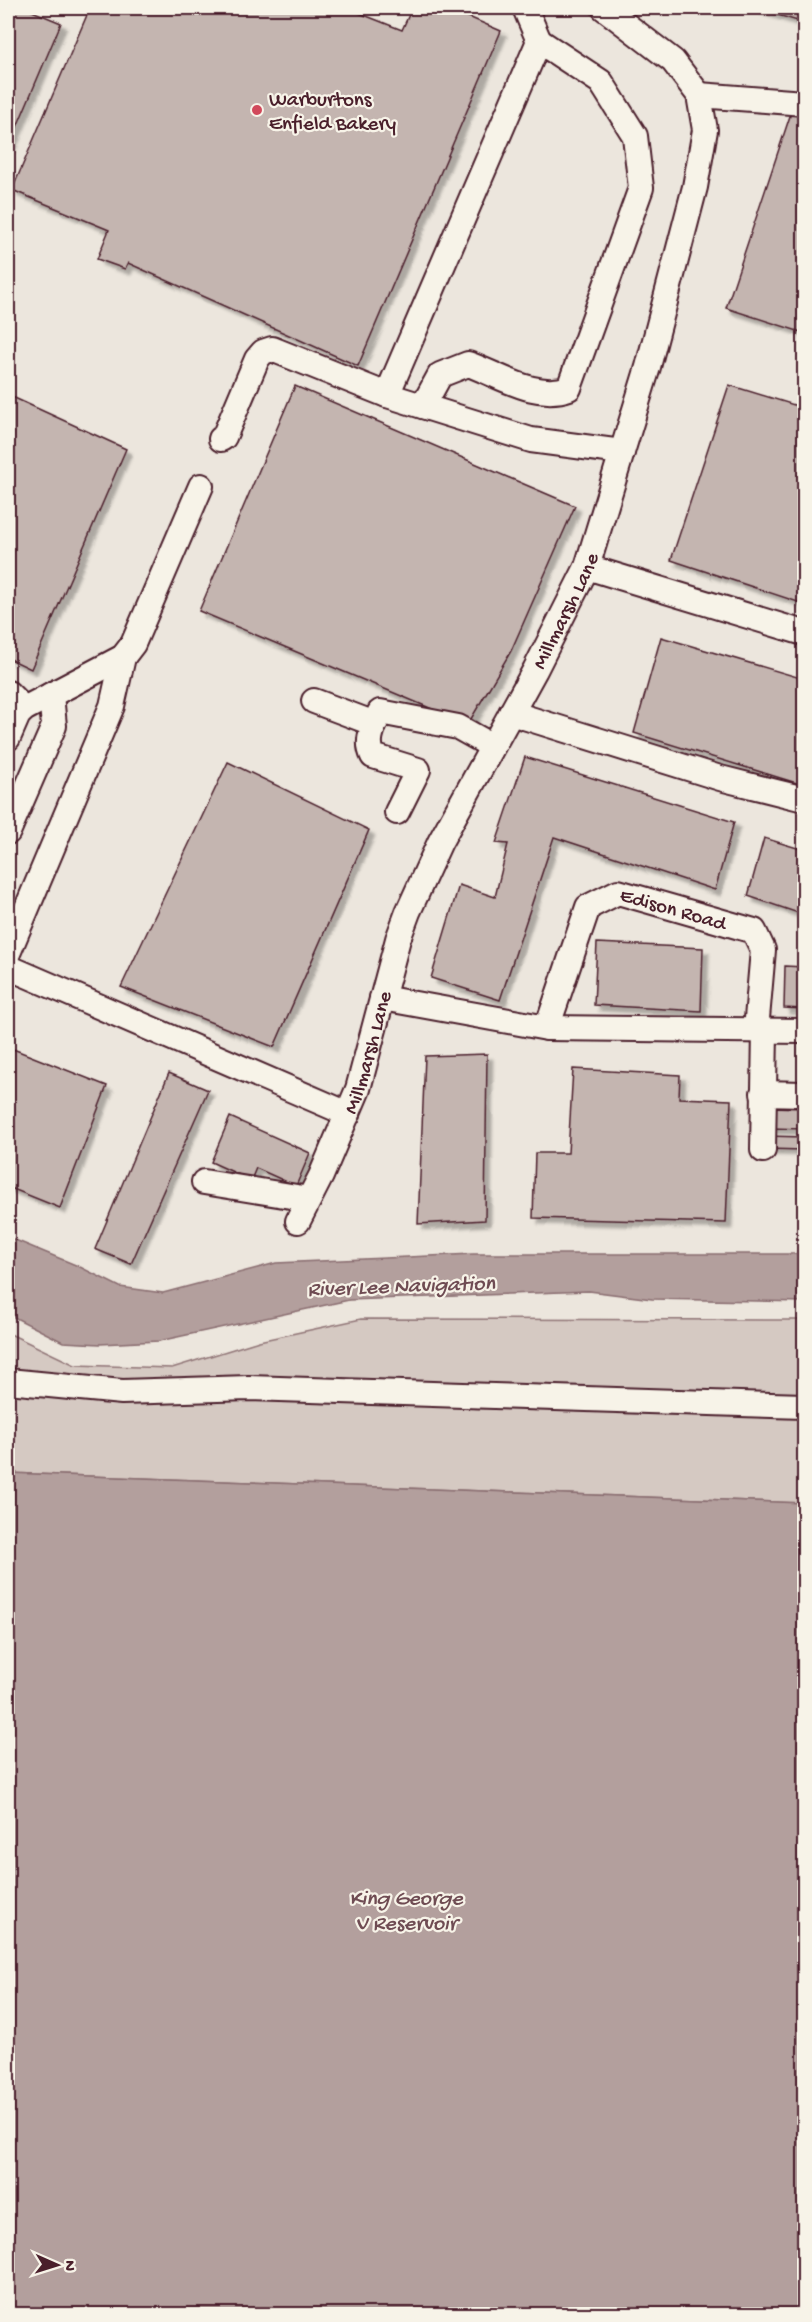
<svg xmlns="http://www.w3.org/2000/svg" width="812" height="2322" font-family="'Gochi Hand',sans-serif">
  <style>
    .green { fill: #d5c9c2; stroke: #907476; stroke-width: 1.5 }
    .water { fill: #b39f9d; stroke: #896c6f; stroke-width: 1.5 }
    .building { fill: #c4b5b0; stroke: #4a1f2b; stroke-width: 1.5; filter: url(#shadow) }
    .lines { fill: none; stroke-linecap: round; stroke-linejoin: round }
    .minor-casing { stroke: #4a1f2b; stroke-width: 28 }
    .minor { stroke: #f7f3e8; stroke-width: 24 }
    .poi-dot { fill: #d1495b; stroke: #f7f3e8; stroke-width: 2 }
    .labels { text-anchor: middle; stroke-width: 4.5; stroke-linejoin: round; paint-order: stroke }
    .poi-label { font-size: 21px; fill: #4a1f2b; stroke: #f7f3e8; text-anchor: start }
    .street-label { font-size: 21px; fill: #4a1f2b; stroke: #f7f3e8 }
    .water-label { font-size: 22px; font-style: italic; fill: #6f4c53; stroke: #f7f3e8 }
  </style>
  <defs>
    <filter id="shadow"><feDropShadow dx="5.5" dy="5.5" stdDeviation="1.5" flood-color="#0004"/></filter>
  </defs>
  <rect width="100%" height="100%" fill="#ece6dd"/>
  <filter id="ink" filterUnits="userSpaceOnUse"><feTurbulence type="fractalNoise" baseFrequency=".0167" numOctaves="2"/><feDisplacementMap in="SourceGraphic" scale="12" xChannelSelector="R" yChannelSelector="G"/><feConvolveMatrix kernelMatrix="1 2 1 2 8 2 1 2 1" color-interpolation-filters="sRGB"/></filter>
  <g filter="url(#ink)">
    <polygon class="green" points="361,1319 804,1320 804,1503 8,1473 8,1333 75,1365 172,1368 259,1341"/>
    <g class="water">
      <polygon points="8,1237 78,1266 120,1287 163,1293 276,1263 473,1254 804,1254 804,1302 652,1299 589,1291 349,1300 159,1341 100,1344 63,1342 8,1314"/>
      <polygon points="8,1473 804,1503 804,2314 8,2314"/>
    </g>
    <g class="building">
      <polygon points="8,8 25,8 61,23 8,148"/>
      <polygon points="90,8 361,8 359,13 402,30 412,8 448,8 501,31 358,366 128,263 125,269 97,259 109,230 12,190"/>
      <polygon points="755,8 804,8 804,23"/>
      <polygon points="792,110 804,114 804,333 726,308"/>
      <polygon points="729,385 804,408 804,604 671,560"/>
      <polygon points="295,386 575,506 511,651 468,724 199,611"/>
      <polygon points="8,395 126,449 31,669 8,658"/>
      <polygon points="661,637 804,679 804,768 800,784 634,733"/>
      <polygon points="525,757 734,822 715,890 554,837 500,1000 431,978 459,885 495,897 508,844 496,843"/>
      <polygon points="228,762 369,830 274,1047 121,987"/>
      <polygon points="764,838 804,850 804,915 748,896"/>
      <polygon points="597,943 703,948 701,1011 594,1005"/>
      <polygon points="785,966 804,967 804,1009 784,1008"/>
      <polygon points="8,1047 107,1086 60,1208 8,1187"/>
      <polygon points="487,1054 485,1220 418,1224 425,1056"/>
      <polygon points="573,1069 680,1075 679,1098 731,1100 726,1223 533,1218 535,1153 568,1153"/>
      <polygon points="169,1073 208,1090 131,1264 95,1249"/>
      <polygon points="770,1107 804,1108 804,1129 770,1128"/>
      <polygon points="230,1117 310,1153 296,1186 256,1168 251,1180 211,1162"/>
      <polygon points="767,1136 804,1137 804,1150 766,1149"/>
    </g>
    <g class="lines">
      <g class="minor-casing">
        <g id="minor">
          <polyline points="699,95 804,103"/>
          <polyline points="387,395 539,41 525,8"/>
          <path d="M423 406 440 375 468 364C500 375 535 400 569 388L641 188 635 136 601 82 539 41"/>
          <polyline points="221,439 224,437 257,359 263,352 272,349 387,395 531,440 622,452"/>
          <polyline points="587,567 804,633"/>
          <polyline points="8,693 24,709"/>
          <polyline points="314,701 375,724"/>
          <polyline points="511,713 720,778 804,799"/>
          <polyline points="8,738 18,715 24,709 123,657 133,644 201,486"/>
          <path d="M397 812 418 770 373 756C365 740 374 726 380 712L458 727 492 746"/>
          <polyline points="8,832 54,726 51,695"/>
          <polyline points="8,953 112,706 123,657"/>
          <polyline points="8,967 348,1114"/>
          <polyline points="382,998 547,1028 804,1031"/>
          <path id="s1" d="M547 1028 588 907 618 892 754 931 763 950 756 1030"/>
          <polyline points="763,1093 804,1094"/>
          <polyline points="763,1150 765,1030"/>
          <polyline points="204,1182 309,1199"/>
          <path id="s2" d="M298 1221 321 1176 358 1089 398 939 408 912 440 842 535 670 587 567 648 367 695 187 705 130 699 95 673 61 604 8"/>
          <polyline points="8,1381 122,1392 249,1388 804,1406"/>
        </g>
      </g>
      <use href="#minor" class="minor"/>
    </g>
  </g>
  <circle class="poi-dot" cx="257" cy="110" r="6"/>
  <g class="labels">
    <g class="poi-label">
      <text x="269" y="105">Warburtons<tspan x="269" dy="24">Enfield Bakery</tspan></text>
    </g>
    <g class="street-label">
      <text dy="7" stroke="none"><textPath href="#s2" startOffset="669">Millmarsh Lane</textPath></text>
      <text dy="7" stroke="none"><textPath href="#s1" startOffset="219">Edison Road</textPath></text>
      <text dy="7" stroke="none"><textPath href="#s2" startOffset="183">Millmarsh Lane</textPath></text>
    </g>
    <g class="water-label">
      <text transform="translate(401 1284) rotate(-2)" y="8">River Lee Navigation</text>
      <text x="406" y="1904">King George<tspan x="406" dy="25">V Reservoir</tspan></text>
    </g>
  </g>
  <rect width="812" height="2322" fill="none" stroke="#f7f3e8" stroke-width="30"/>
  <rect x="15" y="15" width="782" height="2292" fill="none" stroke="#4a1f2b" stroke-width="2" filter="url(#ink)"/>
  <g transform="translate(57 2265) rotate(93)" stroke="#f7f3e8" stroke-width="4.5" paint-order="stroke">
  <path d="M0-4.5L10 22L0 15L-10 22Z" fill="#4a1f2b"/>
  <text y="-9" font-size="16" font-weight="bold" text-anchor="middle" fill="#4a1f2b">N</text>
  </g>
</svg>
